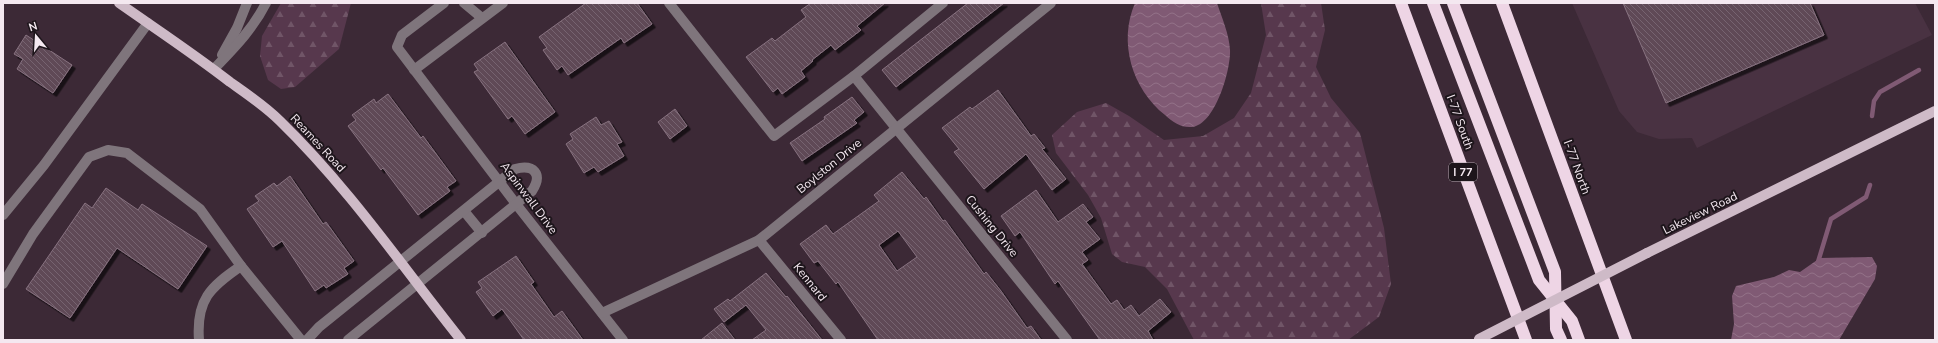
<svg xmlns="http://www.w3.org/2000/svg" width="1938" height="343" font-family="'Nunito Sans',sans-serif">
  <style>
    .built { fill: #493242 }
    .forest { fill: url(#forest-firs) }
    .water { fill: url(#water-waves) }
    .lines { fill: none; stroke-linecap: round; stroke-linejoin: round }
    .stream { stroke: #805a74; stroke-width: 4.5 }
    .building { fill: url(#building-back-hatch); stroke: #887280; fill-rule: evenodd; filter: url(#shadow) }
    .minor { stroke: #7f757c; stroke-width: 10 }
    .major { stroke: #cebac7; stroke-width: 10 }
    .highway { stroke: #eed5e5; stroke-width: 12 }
    .major-bridge { stroke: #cebac7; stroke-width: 10 }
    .labels { text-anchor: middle; stroke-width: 4; stroke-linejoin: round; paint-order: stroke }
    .shield { fill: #1d151b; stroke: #b4a9b0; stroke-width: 1 }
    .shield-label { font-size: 11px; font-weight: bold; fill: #f4e8f0 }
    .street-label { font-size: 12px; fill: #f4e8f0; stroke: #1d151b }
  </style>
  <defs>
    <pattern id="forest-firs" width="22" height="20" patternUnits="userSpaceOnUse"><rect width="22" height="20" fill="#57384d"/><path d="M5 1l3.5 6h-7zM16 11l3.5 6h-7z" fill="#705567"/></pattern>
    <pattern id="water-waves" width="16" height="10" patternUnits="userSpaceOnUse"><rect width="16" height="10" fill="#805a74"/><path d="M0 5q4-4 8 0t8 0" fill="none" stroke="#937288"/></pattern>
    <pattern id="building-back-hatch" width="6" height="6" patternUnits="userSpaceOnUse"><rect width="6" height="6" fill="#5e4a57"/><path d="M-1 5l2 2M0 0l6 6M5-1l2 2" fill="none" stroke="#76646f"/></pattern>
    <filter id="shadow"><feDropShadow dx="3.5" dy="3.5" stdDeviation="0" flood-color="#0009"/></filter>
  </defs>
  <rect width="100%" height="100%" fill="#3c2936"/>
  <polygon class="built" points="1572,3 1915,3 1932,35 1697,148 1692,138 1659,139 1637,132 1619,111"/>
  <g class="forest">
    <polygon points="281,3 351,3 339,49 295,87 281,89 268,80 260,56 262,36"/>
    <polygon points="1261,3 1321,3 1325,30 1316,67 1331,98 1360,133 1384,228 1391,284 1379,317 1348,340 1194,340 1167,289 1145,267 1122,262 1112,254 1101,218 1088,195 1056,153 1052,135 1077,112 1106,103 1129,116 1164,140 1203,136 1234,118 1251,93 1266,35"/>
  </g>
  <g class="water">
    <path d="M1135 3H1217C1222 18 1229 34 1230 50 1231 70 1215 125 1192 127 1181 128 1173 122 1165 115 1132 89 1118 42 1135 3Z"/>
    <polygon points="1872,257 1877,266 1875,279 1839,340 1731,340 1734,324 1732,296 1736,286 1774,277 1789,270 1800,272 1820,258"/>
  </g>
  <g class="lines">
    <g class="stream">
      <polyline points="1872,116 1874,101 1880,92 1919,70"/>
      <polyline points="1818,262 1831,219 1866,197 1870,185"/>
    </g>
  </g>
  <g class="building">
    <polygon points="586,3 637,3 652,24 624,43 621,38 568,75 562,66 557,70 543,50 547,48 539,37"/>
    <polygon points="811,3 885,3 857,26 861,30 835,50 831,45 812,60 813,61 801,71 805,77 782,94 778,88 773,92 746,57 772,38 775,41 806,17 801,10"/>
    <polygon points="968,3 1004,3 896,87 882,70"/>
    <polygon points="1623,3 1810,3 1824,35 1666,103"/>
    <polygon points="26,35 72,65 53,93 17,69 23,59 14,54"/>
    <polygon points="505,42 555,112 525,134 512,116 508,119 474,72 478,70 474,64"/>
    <polygon points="998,90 1031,136 1034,134 1045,148 1042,149 1066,179 1052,190 1026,154 984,189 954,152 959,149 942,128 970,107 972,109"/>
    <polygon points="388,94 421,138 423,136 456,181 447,187 450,191 418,215 383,168 381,170 348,126 356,120 352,115 374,99 376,103"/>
    <polygon points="852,97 864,112 854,120 857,123 802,161 790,143 825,119 824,117"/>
    <polygon points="675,109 687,126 670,139 658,122"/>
    <polygon points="596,117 601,125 609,121 622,142 617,144 624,156 598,172 594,167 584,173 566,144 573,139 570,134"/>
    <path d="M902 172 924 199 926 197 943 221 945 220 984 274 986 272 1001 291 1027 328 1031 326 1041 340H878L838 282 836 284 818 261 814 263 800 244 826 225 833 234 879 201 874 195ZM898 231 917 257 897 271 879 245Z"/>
    <polygon points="290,176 323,224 326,222 354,261 344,268 348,274 326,288 324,285 315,291 282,241 273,247 247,209 259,201 255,196 274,183 277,186"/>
    <polygon points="106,188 138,210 142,204 207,246 178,289 117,248 70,318 26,289 85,203 92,208"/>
    <polygon points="1036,190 1058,222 1083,204 1093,217 1086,222 1100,239 1082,252 1088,260 1082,264 1111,304 1117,300 1124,310 1131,305 1139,316 1160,299 1171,312 1148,331 1153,340 1100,340 1058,281 1055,284 1020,232 1015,236 1001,216"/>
    <polygon points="516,256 534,282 531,284 554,317 562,311 583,340 524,340 502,309 493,316 476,292 482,288 478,282"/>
    <polygon points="766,273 786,297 787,296 822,340 752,340 766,330 746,305 724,322 714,309 728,299 730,301"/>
    <polygon points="722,323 735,340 701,340"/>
  </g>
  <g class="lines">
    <g class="minor">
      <polyline points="444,3 402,35 397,47 516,204 623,340"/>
      <polyline points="464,3 482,18"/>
      <polyline points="669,3 774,136 854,76 1067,340"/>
      <polyline points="222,55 237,28 247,3"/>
      <path d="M214 69C234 48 253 29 266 3"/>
      <polyline points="414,70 503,3"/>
      <polyline points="854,76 943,3"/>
      <polyline points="464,211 482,233"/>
      <polyline points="3,215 44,165 148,23"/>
      <polyline points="759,240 841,340"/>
      <polyline points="3,284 33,234 89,157 108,150 127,153 200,209 241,266"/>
      <polyline points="602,313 759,240 1051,3"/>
      <path d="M199 340C196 300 210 287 241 266L301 340"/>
      <path d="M307 340 319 327 515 169C534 164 543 174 532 191L348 340"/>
    </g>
    <g class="major">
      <path d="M119 3C156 29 194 54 230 82 247 94 265 106 280 121 348 187 402 266 461 340"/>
      <polyline points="1647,253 1935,111"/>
    </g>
    <g class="highway">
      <polyline points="1401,3 1526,340"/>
      <polyline points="1433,3 1539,280 1572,321 1579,340"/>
      <polyline points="1453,3 1555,272 1556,329 1561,340"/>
      <polyline points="1502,3 1626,340"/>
    </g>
    <polyline class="major-bridge" points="1479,339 1647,253"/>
  </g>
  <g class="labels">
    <rect class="shield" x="1449" y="163" width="28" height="18" rx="3"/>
    <g class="shield-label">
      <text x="1463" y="176">I 77</text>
    </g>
    <g class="street-label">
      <text transform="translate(1460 122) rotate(70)" y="4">I-77 South</text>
      <text transform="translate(318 143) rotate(47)" y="4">Reames Road</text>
      <text transform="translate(829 166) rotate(-39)" y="4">Boylston Drive</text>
      <text transform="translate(1577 167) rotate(70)" y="4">I-77 North</text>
      <text transform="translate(529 198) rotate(53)" y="4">Aspinwall Drive</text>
      <text transform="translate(1700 213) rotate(-26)" y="4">Lakeview Road</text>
      <text transform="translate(992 226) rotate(51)" y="4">Cushing Drive</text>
      <text transform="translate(810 282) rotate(51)" y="4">Kennard</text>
    </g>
  </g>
  <rect width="1938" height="343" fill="none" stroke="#f4e8f0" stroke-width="8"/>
  <g transform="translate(36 36) rotate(342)" stroke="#1d151b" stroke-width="3" paint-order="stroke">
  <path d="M0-3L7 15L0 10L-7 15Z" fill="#f4e8f0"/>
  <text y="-6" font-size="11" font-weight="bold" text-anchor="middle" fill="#f4e8f0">N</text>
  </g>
</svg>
